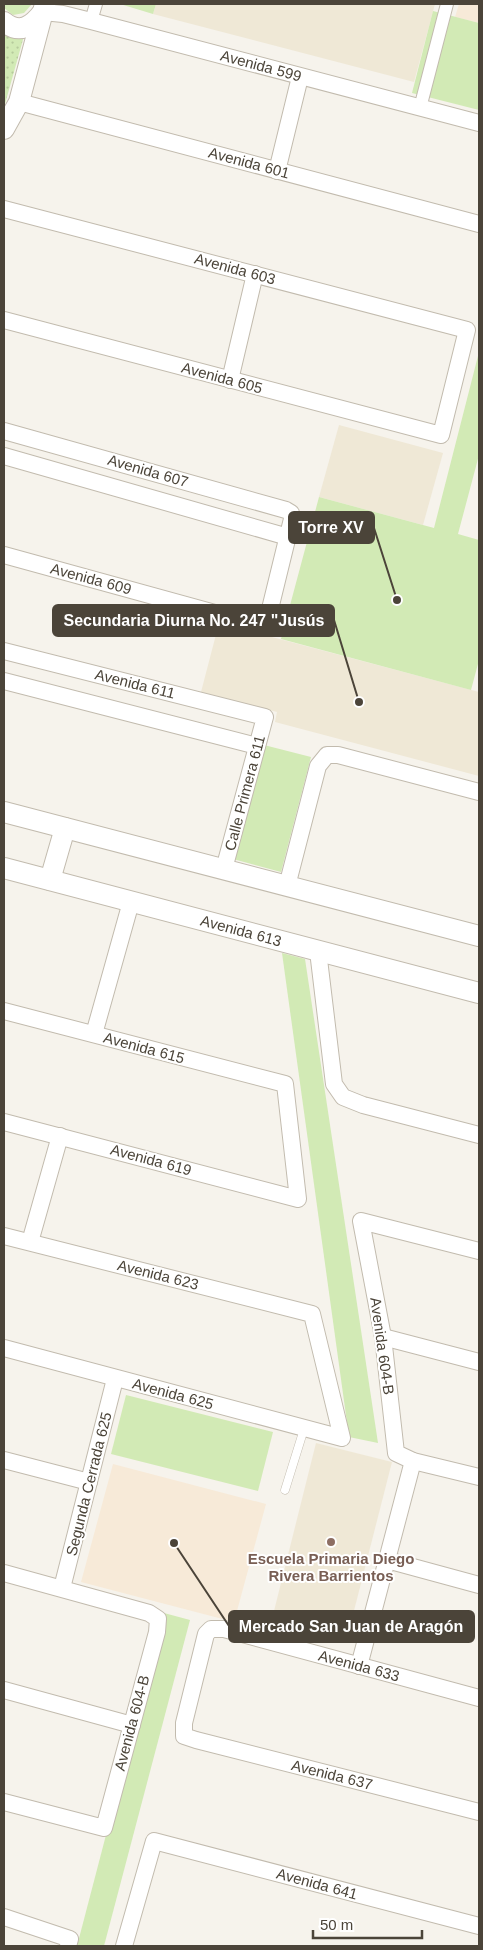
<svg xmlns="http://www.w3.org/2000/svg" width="483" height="1950" font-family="Arial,sans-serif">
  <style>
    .commercial { fill: #f7ead8 }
    .education { fill: #efe8d6 }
    .grass { fill: url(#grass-dots) }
    .park { fill: #d2eab5 }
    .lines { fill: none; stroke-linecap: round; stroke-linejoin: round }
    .service-casing { stroke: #c2bbae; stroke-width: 9 }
    .pedestrian-casing { stroke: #c2bbae; stroke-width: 14 }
    .minor-casing { stroke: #c2bbae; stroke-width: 18 }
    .tertiary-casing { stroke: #c2bbae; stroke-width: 22 }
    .service { stroke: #fff; stroke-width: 8 }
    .pedestrian { stroke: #fff; stroke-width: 12 }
    .minor { stroke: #fff; stroke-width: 16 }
    .tertiary { stroke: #fff; stroke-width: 20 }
    .education-dot { fill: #8d6e63; stroke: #fff; stroke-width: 2 }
    .labels { text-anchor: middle; stroke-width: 4; stroke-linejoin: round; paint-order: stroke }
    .street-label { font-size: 15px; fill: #4b4439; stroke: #fff }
    .education-label { font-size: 15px; font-weight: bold; fill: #785e54; stroke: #fff }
    .leader { fill: none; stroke: #4b4439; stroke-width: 2 }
    .callout-dot { fill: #4b4439; stroke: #fff; stroke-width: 2 }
    .callout { fill: #4b4439; stroke: #4b4439; stroke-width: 2 }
    .callout-label { font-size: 16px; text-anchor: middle; font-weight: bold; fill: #fff }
  </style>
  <defs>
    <pattern id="grass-dots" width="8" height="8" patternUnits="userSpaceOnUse" patternTransform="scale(1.25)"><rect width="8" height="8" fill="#d2eab5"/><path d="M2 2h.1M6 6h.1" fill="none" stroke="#b6ca9c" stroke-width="1.8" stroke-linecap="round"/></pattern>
  </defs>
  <rect width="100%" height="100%" fill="#f6f3ec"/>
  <g class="commercial">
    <polygon points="459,4 479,4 479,23 455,17"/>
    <polygon points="113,1464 266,1504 234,1622 81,1582"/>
  </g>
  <g class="education">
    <polygon points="156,4 435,4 414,82 153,14"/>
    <polygon points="339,425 443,453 423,525 319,497"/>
    <polygon points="219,623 479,692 479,776 275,722 277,712 201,692"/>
    <polygon points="316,1443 392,1462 346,1642 271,1623"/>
  </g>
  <polygon class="grass" points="4,35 24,36 5,104"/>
  <g class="park">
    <polygon points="4,4 32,4 24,13 13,15 4,8"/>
    <polygon points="120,4 156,4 153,14"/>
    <polygon points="433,11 479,23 479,110 412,93"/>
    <polygon points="479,352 479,455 458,534 479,540 479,660 471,690 281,639 319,497 434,528"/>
    <polygon points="264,745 311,757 281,872 233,859"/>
    <polygon points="282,953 305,959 378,1443 349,1437"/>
    <polygon points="126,1395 273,1432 258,1491 111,1454"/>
    <polygon points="164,1613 190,1620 104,1946 77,1946"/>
  </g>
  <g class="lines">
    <g class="service-casing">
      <polyline id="service" points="285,1490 304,1429"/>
    </g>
    <g class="pedestrian-casing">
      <g id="pedestrian">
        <polyline points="91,21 96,4"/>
        <polyline points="420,108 447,4"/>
      </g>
    </g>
    <g class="minor-casing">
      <g id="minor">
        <polyline points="43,12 63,14 91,21 479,123"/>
        <polyline points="19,102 479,224"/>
        <polyline points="277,171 300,77"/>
        <polyline points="4,209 467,330 441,435 4,320"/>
        <polyline points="230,380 255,274"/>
        <polyline points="4,431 286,510 291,513 292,519 270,609 265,620 255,624 4,555"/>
        <polyline points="4,456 288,537"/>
        <polyline points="4,651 265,717 224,869"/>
        <polyline points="4,681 257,746"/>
        <polyline points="287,886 318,766 327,755 338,755 479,792"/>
        <polyline points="318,951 334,1084 343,1097 363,1105 479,1135"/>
        <polyline points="4,1011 285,1084 298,1199 4,1122"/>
        <polyline points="94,1034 131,902"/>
        <polyline points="4,1236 312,1314 342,1438 4,1348"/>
        <polyline points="30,1242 60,1136"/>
        <polyline points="479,1251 361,1221 383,1337 396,1453 413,1461 479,1477"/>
        <polyline points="383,1337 479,1362"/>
        <polyline points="4,1460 89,1482"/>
        <polyline points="387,1560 479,1585"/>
        <polyline points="4,1573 149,1613 158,1619 157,1632 104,1828 4,1802"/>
        <polyline points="62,1588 115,1379"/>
        <polyline points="359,1666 413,1461"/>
        <polyline points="4,1690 132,1725"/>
        <polyline points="479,1698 224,1629 211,1629 206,1634 184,1723 184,1736 196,1740 479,1812"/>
        <polyline points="4,1917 70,1939 68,1946"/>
        <polyline points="124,1946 154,1841 479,1926"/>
      </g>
    </g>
    <g class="tertiary-casing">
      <g id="tertiary">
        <path d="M4 22C20 35 32 26 43 12"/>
        <polyline points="4,129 19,102 45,4"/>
        <polyline points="4,812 479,936"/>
        <polyline points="4,868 479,993"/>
        <polyline points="50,880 65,828"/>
      </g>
    </g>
    <use href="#service" class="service"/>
    <use href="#pedestrian" class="pedestrian"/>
    <use href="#minor" class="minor"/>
    <use href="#tertiary" class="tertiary"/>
  </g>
  <circle class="education-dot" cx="331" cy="1542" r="5"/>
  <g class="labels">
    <g class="street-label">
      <text transform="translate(261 66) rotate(15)" y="5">Avenida 599</text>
      <text transform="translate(249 163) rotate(15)" y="5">Avenida 601</text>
      <text transform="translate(235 269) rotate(15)" y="5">Avenida 603</text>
      <text transform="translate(222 378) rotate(15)" y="5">Avenida 605</text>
      <text transform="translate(148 471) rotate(16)" y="5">Avenida 607</text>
      <text transform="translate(91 579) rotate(15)" y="5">Avenida 609</text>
      <text transform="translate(135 684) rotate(14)" y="5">Avenida 611</text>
      <text transform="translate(245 793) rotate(-75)" y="5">Calle Primera 611</text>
      <text transform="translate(241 931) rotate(15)" y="5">Avenida 613</text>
      <text transform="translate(144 1048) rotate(15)" y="5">Avenida 615</text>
      <text transform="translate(151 1160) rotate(15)" y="5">Avenida 619</text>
      <text transform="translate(158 1275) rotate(14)" y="5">Avenida 623</text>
      <text transform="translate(382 1346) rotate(82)" y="5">Avenida 604-B</text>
      <text transform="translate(173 1394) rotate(15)" y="5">Avenida 625</text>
      <text transform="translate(89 1484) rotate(-76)" y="5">Segunda Cerrada 625</text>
      <text transform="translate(359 1666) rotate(15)" y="5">Avenida 633</text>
      <text transform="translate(132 1723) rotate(-75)" y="5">Avenida 604-B</text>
      <text transform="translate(332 1775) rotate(14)" y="5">Avenida 637</text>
      <text transform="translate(317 1884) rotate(15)" y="5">Avenida 641</text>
    </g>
    <g class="education-label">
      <text x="331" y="1564">Escuela Primaria Diego<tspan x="331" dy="17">Rivera Barrientos</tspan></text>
    </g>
  </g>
  <path class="leader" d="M397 600L374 528M359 702L334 620M174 1543L229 1626"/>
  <g class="callout-dot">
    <circle cx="397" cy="600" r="5"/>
    <circle cx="359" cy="702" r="5"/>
    <circle cx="174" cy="1543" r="5"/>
  </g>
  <g class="callout">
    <rect x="289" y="512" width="85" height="31" rx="5"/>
    <rect x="53" y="605" width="281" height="31" rx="5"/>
    <rect x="229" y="1611" width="245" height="31" rx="5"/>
  </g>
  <g class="callout-label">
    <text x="331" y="533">Torre XV</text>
    <text x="194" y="626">Secundaria Diurna No. 247 "Jusús</text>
    <text x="351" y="1632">Mercado San Juan de Aragón</text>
  </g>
  <rect width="483" height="1950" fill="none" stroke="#4b4439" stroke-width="10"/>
  <path d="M313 1930v8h109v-8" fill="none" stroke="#4b4439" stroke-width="2.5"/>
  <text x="320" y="1930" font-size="15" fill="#4b4439" stroke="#ffffff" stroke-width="4" paint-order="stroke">50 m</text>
</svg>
